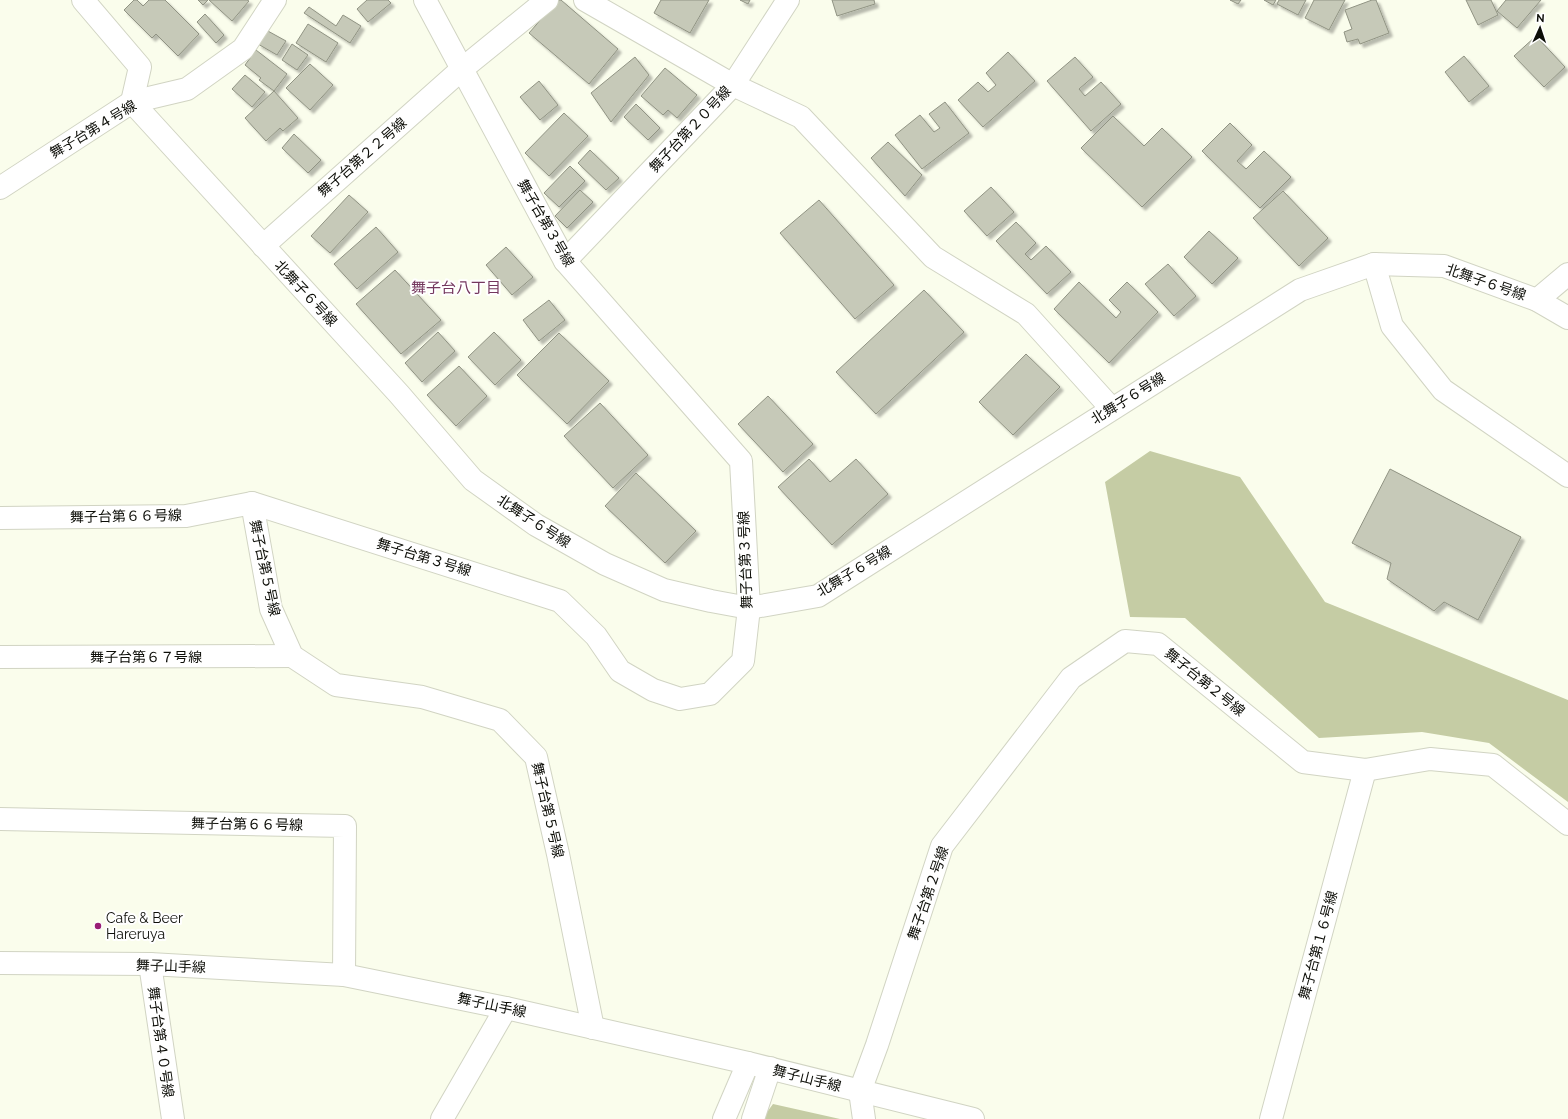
<svg xmlns="http://www.w3.org/2000/svg" width="1568" height="1119" font-family="Raleway,'Noto Sans JP',sans-serif">
  <style>
    .green { fill: #c5cca4 }
    .building { fill: #c6c9b8; stroke: #909383; filter: url(#shadow) }
    .lines { fill: none; stroke-linecap: round; stroke-linejoin: round }
    .minor-casing { stroke: #d1d4c3; stroke-width: 24 }
    .minor { stroke: #fff; stroke-width: 22 }
    .poi-dot { fill: #991d76; stroke: #fff; stroke-width: 1.5 }
    .labels { text-anchor: middle; stroke-width: 4; stroke-linejoin: round; paint-order: stroke }
    .street-label { font-size: 14px; fill: #0d0e08; stroke: #fff }
    .poi-label { font-size: 14px; fill: #0d0e08; stroke: #fff; text-anchor: start }
    .neighbourhood-label { font-size: 15px; fill: #74375e; stroke: #fff }
  </style>
  <defs>
    <filter id="shadow"><feDropShadow dx="3.5" dy="3.5" stdDeviation="1" flood-color="#0004"/></filter>
  </defs>
  <rect width="100%" height="100%" fill="#fafdec"/>
  <g class="green">
    <polygon points="1150,451 1240,477 1325,602 1568,700 1568,802 1489,743 1422,732 1319,738 1185,618 1130,617 1105,482"/>
    <polygon points="773,1104 840,1119 841,1119 762,1119"/>
  </g>
  <g class="building">
    <polygon points="134,0 137,0 143,6 149,0 165,0 199,34 178,56 156,34 152,38 124,10"/>
    <polygon points="198,0 208,0 203,5"/>
    <polygon points="209,0 247,0 249,1 232,21"/>
    <polygon points="367,0 388,0 391,3 368,22 357,9"/>
    <polygon points="558,0 561,0 618,49 589,84 529,33"/>
    <polygon points="661,0 709,0 690,33 654,13"/>
    <polygon points="740,0 750,0 748,4"/>
    <polygon points="832,0 874,0 875,4 837,16"/>
    <polygon points="1230,0 1241,0 1238,4"/>
    <polygon points="1264,0 1276,0 1273,5"/>
    <polygon points="1279,0 1306,0 1298,15 1277,4"/>
    <polygon points="1314,0 1345,0 1329,30 1305,18"/>
    <polygon points="1372,0 1376,0 1389,33 1360,44 1358,39 1347,42 1344,32 1352,29 1345,10"/>
    <polygon points="1466,0 1491,0 1498,15 1478,25"/>
    <polygon points="1506,0 1541,0 1517,28 1497,11"/>
    <polygon points="309,7 336,26 343,15 361,26 350,43 304,13"/>
    <polygon points="205,14 224,35 216,43 197,22"/>
    <polygon points="308,24 338,43 326,62 296,43"/>
    <polygon points="266,30 286,41 277,55 258,44"/>
    <polygon points="1536,36 1565,67 1544,87 1514,56"/>
    <polygon points="292,44 308,55 297,70 282,60"/>
    <polygon points="256,50 287,74 274,91 259,80 261,78 245,65"/>
    <polygon points="1008,52 1035,81 983,127 958,100 978,82 988,92 996,85 986,73"/>
    <polygon points="1464,56 1489,86 1469,102 1445,72"/>
    <polygon points="635,57 649,75 611,122 591,93"/>
    <polygon points="1075,57 1093,77 1079,89 1085,96 1101,82 1121,104 1091,131 1047,81"/>
    <polygon points="310,64 333,85 310,110 286,88"/>
    <polygon points="665,68 697,95 677,118 668,110 663,115 641,96"/>
    <polygon points="245,75 265,92 252,107 232,89"/>
    <polygon points="539,81 558,105 540,120 520,97"/>
    <polygon points="274,91 298,118 283,131 280,128 266,141 245,118"/>
    <polygon points="945,102 969,133 922,169 895,135 920,115 934,132 940,128 929,114"/>
    <polygon points="636,104 660,128 648,140 624,117"/>
    <polygon points="564,113 588,136 549,176 525,153"/>
    <polygon points="1113,116 1144,146 1162,128 1192,157 1142,207 1081,148"/>
    <polygon points="1230,123 1252,145 1237,161 1246,169 1264,151 1291,177 1260,208 1202,151"/>
    <polygon points="294,134 321,160 308,173 282,148"/>
    <polygon points="888,142 922,175 905,196 871,158"/>
    <polygon points="590,150 619,178 606,190 578,163"/>
    <polygon points="570,166 585,181 559,207 544,193"/>
    <polygon points="991,187 1014,212 987,236 964,211"/>
    <polygon points="580,190 593,202 567,228 555,216"/>
    <polygon points="1283,191 1328,238 1299,266 1253,218"/>
    <polygon points="349,195 368,212 330,253 311,236"/>
    <polygon points="819,200 894,285 855,319 780,233"/>
    <polygon points="1016,222 1036,243 1025,254 1031,260 1046,246 1071,272 1047,294 996,241"/>
    <polygon points="376,227 398,252 357,289 334,264"/>
    <polygon points="1209,231 1238,258 1212,284 1184,257"/>
    <polygon points="506,247 533,277 512,295 486,265"/>
    <polygon points="1168,264 1196,296 1174,316 1145,284"/>
    <polygon points="395,270 441,320 401,354 356,304"/>
    <polygon points="1079,282 1116,318 1121,312 1109,300 1127,282 1158,312 1109,363 1054,309"/>
    <polygon points="924,290 964,332 876,414 836,372"/>
    <polygon points="549,300 565,320 539,341 523,320"/>
    <polygon points="438,332 455,351 422,382 405,363"/>
    <polygon points="494,332 521,360 495,385 468,357"/>
    <polygon points="559,333 609,381 567,424 517,375"/>
    <polygon points="1026,354 1060,387 1013,435 979,402"/>
    <polygon points="459,366 487,396 456,426 427,395"/>
    <polygon points="768,396 813,444 783,472 738,424"/>
    <polygon points="600,403 648,455 613,488 564,436"/>
    <polygon points="809,459 830,482 856,459 888,494 832,545 778,487"/>
    <polygon points="1390,469 1521,537 1478,620 1444,602 1434,611 1387,579 1391,563 1352,543"/>
    <polygon points="636,473 696,531 665,563 605,506"/>
  </g>
  <g class="lines">
    <g class="minor-casing">
      <g id="minor">
        <polyline points="83,0 140,67 132,102 399,394 473,480 536,525 605,564 664,590 711,601 749,608 818,596 1300,290 1374,264 1444,266 1537,300 1568,318"/>
        <polyline points="788,0 733,85 801,117 933,257 1026,314 1111,408"/>
        <polyline points="0,188 132,102 187,89 243,49 275,0"/>
        <polyline points="263,246 462,69 547,0"/>
        <polyline points="565,261 733,85 585,0"/>
        <polyline points="1374,264 1392,326 1443,390 1568,476"/>
        <polyline points="1537,300 1568,274"/>
        <polyline points="252,503 271,609 292,656 336,685 422,697 500,720 536,757 558,854 593,1028"/>
        <polyline points="0,518 186,516 252,503 560,601 596,636 620,671 653,690 680,699 710,694 743,661 749,608 741,461 565,261 425,0"/>
        <polyline points="0,657 292,656"/>
        <polyline points="0,819 345,826 344,975"/>
        <polyline points="0,963 150,964 344,975 506,1008 748,1063 973,1119"/>
        <polyline points="150,964 173,1119"/>
        <polyline points="442,1119 506,1008"/>
        <polyline points="724,1119 748,1063"/>
        <polyline points="753,1119 770,1068"/>
        <polyline points="864,1119 860,1091 877,1045 942,846 1071,678 1125,641 1158,644 1303,762 1365,770 1430,759 1493,765 1568,824"/>
        <polyline points="1271,1119 1365,770"/>
      </g>
    </g>
    <use href="#minor" class="minor"/>
  </g>
  <circle class="poi-dot" cx="98" cy="926" r="4"/>
  <g class="labels">
    <g class="street-label">
      <text transform="translate(93 129) rotate(-31)" y="5">舞子台第４号線</text>
      <text transform="translate(690 129) rotate(-47)" y="5">舞子台第２０号線</text>
      <text transform="translate(362 157) rotate(-41)" y="5">舞子台第２２号線</text>
      <text transform="translate(546 223) rotate(60)" y="5">舞子台第３号線</text>
      <text transform="translate(1486 282) rotate(19)" y="5">北舞子６号線</text>
      <text transform="translate(306 293) rotate(47)" y="5">北舞子６号線</text>
      <text transform="translate(1128 398) rotate(-32)" y="5">北舞子６号線</text>
      <text transform="translate(126 516) rotate(-1)" y="5">舞子台第６６号線</text>
      <text transform="translate(534 521) rotate(33)" y="5">北舞子６号線</text>
      <text transform="translate(424 557) rotate(17)" y="5">舞子台第３号線</text>
      <text transform="translate(745 560) rotate(-92)" y="5">舞子台第３号線</text>
      <text transform="translate(265 568) rotate(78)" y="5">舞子台第５号線</text>
      <text transform="translate(854 571) rotate(-31)" y="5">北舞子６号線</text>
      <text x="146" y="662">舞子台第６７号線</text>
      <text transform="translate(1205 682) rotate(39)" y="5">舞子台第２号線</text>
      <text transform="translate(548 810) rotate(77)" y="5">舞子台第５号線</text>
      <text transform="translate(247 824) rotate(1)" y="5">舞子台第６６号線</text>
      <text transform="translate(928 893) rotate(-71)" y="5">舞子台第２号線</text>
      <text transform="translate(1318 945) rotate(-75)" y="5">舞子台第１６号線</text>
      <text transform="translate(171 966) rotate(2)" y="5">舞子山手線</text>
      <text transform="translate(492 1005) rotate(12)" y="5">舞子山手線</text>
      <text transform="translate(161 1042) rotate(82)" y="5">舞子台第４０号線</text>
      <text transform="translate(807 1078) rotate(14)" y="5">舞子山手線</text>
    </g>
    <g class="poi-label">
      <text x="106" y="923">Cafe &amp; Beer<tspan x="106" dy="16">Hareruya</tspan></text>
    </g>
    <g class="neighbourhood-label">
      <text x="456" y="293">舞子台八丁目</text>
    </g>
  </g>
  <g transform="translate(1540 28) rotate(3)" stroke="#ffffff" stroke-width="3" paint-order="stroke">
  <path d="M0-3L7 15L0 10L-7 15Z" fill="#0d0e08"/>
  <text y="-6" font-size="11" font-weight="bold" text-anchor="middle" fill="#0d0e08">N</text>
  </g>
</svg>
